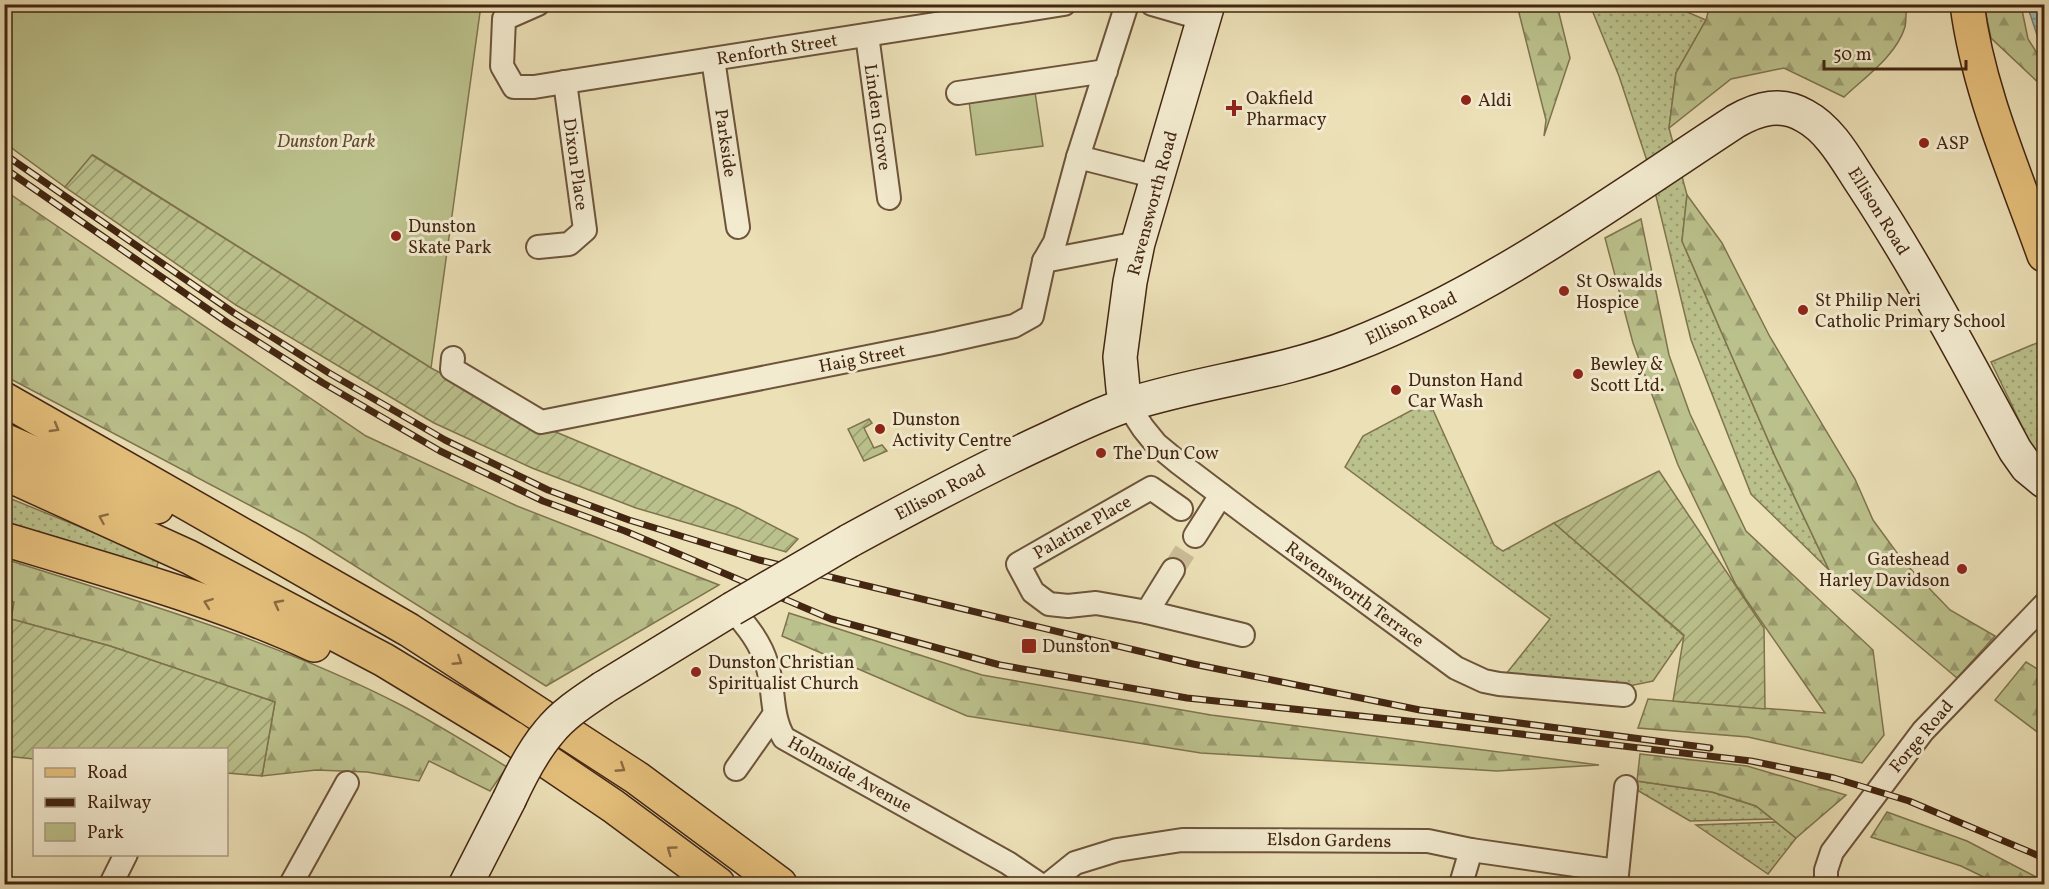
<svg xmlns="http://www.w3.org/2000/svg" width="2049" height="889" font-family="Vollkorn,serif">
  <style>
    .grass { fill: url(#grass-dots); stroke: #7f744e; stroke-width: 1.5 }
    .forest { fill: url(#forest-firs); stroke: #7f744e; stroke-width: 1.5 }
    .park { fill: #bbc18c; stroke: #7f744e; stroke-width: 1.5 }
    .garden { fill: url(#garden-furrows); stroke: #7f744e; stroke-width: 1.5 }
    .water { fill: url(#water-rules); stroke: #778073; stroke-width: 1.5 }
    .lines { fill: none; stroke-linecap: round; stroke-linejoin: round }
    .street-tunnel { stroke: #cabb96; stroke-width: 22; stroke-dasharray: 22 11; stroke-linecap: butt }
    .street-casing { stroke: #6d543a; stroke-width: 26 }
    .secondary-casing { stroke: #432611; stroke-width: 36 }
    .primary-casing { stroke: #432611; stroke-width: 36 }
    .highway-casing { stroke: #432611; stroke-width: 36 }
    .street { stroke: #f3ebd0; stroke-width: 22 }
    .secondary { stroke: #f3ebd0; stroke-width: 33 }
    .primary { stroke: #e6c07c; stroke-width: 33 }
    .highway { stroke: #e6c07c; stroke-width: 33 }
    .rail-casing { stroke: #432611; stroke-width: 7 }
    .rail { stroke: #f3ebd0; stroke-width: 4.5; stroke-dasharray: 14; stroke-linecap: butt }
    .secondary-bridge-casing { stroke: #432611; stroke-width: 36; stroke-linecap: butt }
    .secondary-bridge { stroke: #f3ebd0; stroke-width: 33 }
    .oneway { stroke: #8c6b41 }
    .poi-dot { fill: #8f2418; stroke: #f3ebd0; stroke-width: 2 }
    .labels { text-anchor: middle; stroke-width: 6; stroke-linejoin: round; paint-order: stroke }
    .street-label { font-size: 18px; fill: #432611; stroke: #f3ebd0 }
    .poi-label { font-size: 18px; fill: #432611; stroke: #f3ebd0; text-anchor: start }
    .park-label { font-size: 18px; font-style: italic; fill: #614d30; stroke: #f3ebd0 }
  </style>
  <defs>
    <pattern id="grass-dots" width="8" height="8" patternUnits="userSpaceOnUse" patternTransform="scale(1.5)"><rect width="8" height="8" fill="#bbc18c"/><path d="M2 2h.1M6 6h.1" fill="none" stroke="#9a9d71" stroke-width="1.8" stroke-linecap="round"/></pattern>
    <pattern id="forest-firs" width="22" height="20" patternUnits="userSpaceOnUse" patternTransform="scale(1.5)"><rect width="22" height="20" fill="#bbc18c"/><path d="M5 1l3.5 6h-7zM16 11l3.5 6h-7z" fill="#9a9d71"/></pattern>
    <pattern id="garden-furrows" width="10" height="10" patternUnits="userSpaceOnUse" patternTransform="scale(1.5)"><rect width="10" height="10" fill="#bbc18c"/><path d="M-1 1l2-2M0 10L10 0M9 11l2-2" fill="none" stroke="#9a9d71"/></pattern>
    <pattern id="water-rules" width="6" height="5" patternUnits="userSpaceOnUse" patternTransform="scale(1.5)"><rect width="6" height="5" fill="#9abcb5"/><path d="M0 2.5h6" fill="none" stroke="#7f9992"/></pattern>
  </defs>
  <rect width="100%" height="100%" fill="#ece0b7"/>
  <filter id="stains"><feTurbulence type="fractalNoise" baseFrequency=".00333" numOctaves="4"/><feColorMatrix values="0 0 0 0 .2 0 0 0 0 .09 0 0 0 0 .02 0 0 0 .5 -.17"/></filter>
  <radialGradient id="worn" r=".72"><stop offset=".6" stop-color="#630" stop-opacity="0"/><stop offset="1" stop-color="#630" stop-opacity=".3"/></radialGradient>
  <g class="grass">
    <polygon points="1590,5 1671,5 1706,20 1676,73 1669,128 1687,195 1682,241 1775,456 1829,570 1751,494 1691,340 1649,167 1619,76"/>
    <polygon points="2044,340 2044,462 2036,455 1991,362"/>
    <polygon points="1429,401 1494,545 1503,551 1554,523 1684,636 1653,681 1624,687 1506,674 1550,619 1345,467 1363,436"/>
    <polygon points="4,496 159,559 155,574 5,527"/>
    <polygon points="1637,781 1712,792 1756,806 1772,819 1690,821 1637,790"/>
    <polygon points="1776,822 1796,838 1768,874 1696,825"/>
  </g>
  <g class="forest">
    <polygon points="1517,5 1557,5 1570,58 1544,136 1546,120"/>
    <path d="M1710 5V4L1909 5C1904 12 1907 19 1905 27 1896 56 1865 77 1844 97L1784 68 1731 79 1669 128 1676 73 1706 20Z"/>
    <polygon points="1984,5 2021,5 2028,39 2044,64 2044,88 1991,38"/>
    <polygon points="4,190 366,436 517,506 719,585 546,686 306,535 5,376"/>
    <polygon points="1687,195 1722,243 1770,337 1855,479 1873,520 1903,561 1950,610 1995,636 1957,678 1829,570 1775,456 1682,241"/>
    <polygon points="1641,219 1669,355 1690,414 1746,531 1873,650 1884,735 1862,763 1748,737 1638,728 1648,699 1825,713 1736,585 1678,465 1633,343 1605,238"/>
    <path d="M5 559C139 602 275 640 401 705 437 724 472 746 507 767L490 791 429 761 419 781 367 772 316 770 262 776 275 702 110 646 11 619 14 602 5 599Z"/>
    <polygon points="789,613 982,675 1211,715 1599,765 1497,771 1201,753 967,716 782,636"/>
    <polygon points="2026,662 2044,673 2044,737 1995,700"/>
    <polygon points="1640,754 1747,766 1846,795 1796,838 1756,806 1712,792 1637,781"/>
    <polygon points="1887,812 1967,841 2044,881 2044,884 1998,884 1961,866 1871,837"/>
  </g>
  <g class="park">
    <polygon points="5,5 481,5 431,368 93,155 65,187 5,143"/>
    <polygon points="1035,92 1043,146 976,155 969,101"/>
  </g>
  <g class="garden">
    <polygon points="92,155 431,368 551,430 738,508 798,539 786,552 636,508 532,468 434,423 236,305 65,187"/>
    <polygon points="869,419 872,423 864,428 874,448 882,445 887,451 864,461 848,429"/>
    <polygon points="1659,471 1764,628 1765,709 1673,701 1684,635 1554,523"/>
    <polygon points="11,619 110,646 275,702 262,776 227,773 226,750 34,750 34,759 5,756 5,654"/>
  </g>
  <polygon class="water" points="2027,5 2042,5 2044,15 2044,50 2041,47"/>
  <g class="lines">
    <polyline class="street-tunnel" points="1173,570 1195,536"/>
    <g class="street-casing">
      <g id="street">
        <polyline points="538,4 504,19 502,66 514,87 534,87 565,82 1064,4"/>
        <polyline points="1152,4 1204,19"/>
        <polyline points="867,35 889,198"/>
        <polyline points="713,59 738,227"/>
        <polyline points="958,93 1106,71"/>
        <polyline points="1078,157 1157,177"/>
        <polyline points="538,247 569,244 585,230 565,82"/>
        <polyline points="1044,261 1055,242 1078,157 1127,4"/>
        <polyline points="453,358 452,369 541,422 938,343 1014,326 1032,316 1044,261 1138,243"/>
        <polyline points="1128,405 1143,428 1156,444 1179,463 1249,516 1456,668 1484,681 1499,684 1624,695"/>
        <polyline points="1195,536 1221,495"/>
        <polyline points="1173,570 1147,612 1096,603 1068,606 1049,604 1033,592 1018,564 1151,488 1181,509"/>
        <path d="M732 609C747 626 761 643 767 665 775 689 770 715 784 738L1008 863 1039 884"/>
        <polyline points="1147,612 1243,635"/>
        <polyline points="736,769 774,715"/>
        <polyline points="111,884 126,854"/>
        <polyline points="291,884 347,783"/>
        <polyline points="1049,884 1075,863 1117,850 1182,840 1428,841 1471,850 1617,871"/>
        <polyline points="1461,884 1471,850"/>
        <polyline points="1616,884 1626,787"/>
        <polyline points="1826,884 1826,870 1832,852 1923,731 2044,605"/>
      </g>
    </g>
    <g class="secondary-casing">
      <g id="secondary">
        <polyline points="1128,405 1123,389 1120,357 1130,282 1138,243 1208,4"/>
        <path d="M849 541C915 505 980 470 1048 439 1075 426 1102 413 1130 404 1203 381 1280 374 1351 346 1490 292 1612 202 1736 121 1759 108 1781 102 1805 116 1831 130 1847 161 1863 185 1919 270 1967 361 2015 450L2027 467 2044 481"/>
        <polyline points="603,688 732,609"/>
        <polyline points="466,884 509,800"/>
      </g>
    </g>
    <g class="primary-casing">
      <path id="primary" d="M1967 4C1978 91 2015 173 2044 255"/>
    </g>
    <g class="highway-casing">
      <g id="highway">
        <polyline points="4,399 409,630 637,778 780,884"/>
        <polyline points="4,440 157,507"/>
        <polyline points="4,473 189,557 384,660 511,737 613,806 718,884"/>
        <path d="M4 539C108 571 215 599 314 645"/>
      </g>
    </g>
    <use href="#street" class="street"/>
    <use href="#secondary" class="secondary"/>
    <use href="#primary" class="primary"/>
    <use href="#highway" class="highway"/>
    <g class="rail-casing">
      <g id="rail">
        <polyline points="4,154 234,313 329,373 445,440 548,490 629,520 759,560 1193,664 1420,710 1710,748"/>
        <polyline points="4,168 228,323 323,383 440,451 543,501 625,531 831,619 1000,665 1187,698 1418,722 1751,761 1834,778 1909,801 2044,858"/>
      </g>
    </g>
    <use href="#rail" class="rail"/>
    <g class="secondary-bridge-casing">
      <g id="secondary-bridge">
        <polyline points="732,609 849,541"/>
        <path d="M509 800C520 776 532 752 549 732 563 714 585 700 603 688"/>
      </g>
    </g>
    <use href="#secondary-bridge" class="secondary-bridge"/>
  </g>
  <defs><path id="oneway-chevron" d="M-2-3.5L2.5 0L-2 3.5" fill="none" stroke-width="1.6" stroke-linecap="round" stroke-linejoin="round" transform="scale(1.5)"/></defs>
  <g class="oneway">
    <use href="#oneway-chevron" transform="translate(55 428) rotate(30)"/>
    <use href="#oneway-chevron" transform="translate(103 518) rotate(-156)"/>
    <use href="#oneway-chevron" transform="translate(208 603) rotate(-160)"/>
    <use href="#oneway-chevron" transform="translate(278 604) rotate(-152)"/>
    <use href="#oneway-chevron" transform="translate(458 661) rotate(33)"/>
    <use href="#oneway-chevron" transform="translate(621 768) rotate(33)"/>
    <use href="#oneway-chevron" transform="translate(671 850) rotate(-144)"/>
  </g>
  <g class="poi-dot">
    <circle cx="1466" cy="100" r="6"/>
    <path d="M1231 99h6v6h6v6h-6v6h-6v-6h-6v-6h6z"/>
    <circle cx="1924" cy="143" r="6"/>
    <circle cx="396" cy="236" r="6"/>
    <circle cx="1564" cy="291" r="6"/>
    <circle cx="1803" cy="310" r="6"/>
    <circle cx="1578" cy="374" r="6"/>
    <circle cx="1396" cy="390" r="6"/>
    <circle cx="880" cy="429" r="6"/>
    <circle cx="1101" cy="453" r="6"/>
    <circle cx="1962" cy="569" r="6"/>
    <rect x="1021" y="638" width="16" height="16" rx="3"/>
    <circle cx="696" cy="672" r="6"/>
  </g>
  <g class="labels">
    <g class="street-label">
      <text transform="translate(777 49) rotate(-9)" y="6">Renforth Street</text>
      <text transform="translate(878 117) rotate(82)" y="6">Linden Grove</text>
      <text transform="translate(726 143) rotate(82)" y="6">Parkside</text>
      <text transform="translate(576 164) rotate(82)" y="6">Dixon Place</text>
      <text transform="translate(1152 203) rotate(-75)" y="6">Ravensworth Road</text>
      <text transform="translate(1879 211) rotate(58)" y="6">Ellison Road</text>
      <text transform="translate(1411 318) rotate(-26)" y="6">Ellison Road</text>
      <text transform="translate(862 358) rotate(-11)" y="6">Haig Street</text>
      <text transform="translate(940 492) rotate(-28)" y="6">Ellison Road</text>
      <text transform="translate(1082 527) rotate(-30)" y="6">Palatine Place</text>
      <text transform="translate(1355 594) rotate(36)" y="6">Ravensworth Terrace</text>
      <text transform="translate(1921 736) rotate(-50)" y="6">Forge Road</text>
      <text transform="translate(850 774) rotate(29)" y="6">Holmside Avenue</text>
      <text transform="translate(1329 840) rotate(1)" y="6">Elsdon Gardens</text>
    </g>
    <g class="poi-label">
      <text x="1246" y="104">Oakfield<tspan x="1246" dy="21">Pharmacy</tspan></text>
      <text x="1478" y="106">Aldi</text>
      <text x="1936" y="149">ASP</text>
      <text x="408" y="232">Dunston<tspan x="408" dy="21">Skate Park</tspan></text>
      <text x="1576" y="287">St Oswalds<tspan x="1576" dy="21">Hospice</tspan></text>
      <text x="1815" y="306">St Philip Neri<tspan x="1815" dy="21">Catholic Primary School</tspan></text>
      <text x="1590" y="370">Bewley &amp;<tspan x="1590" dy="21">Scott Ltd.</tspan></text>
      <text x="1408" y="386">Dunston Hand<tspan x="1408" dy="21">Car Wash</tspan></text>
      <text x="892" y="425">Dunston<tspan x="892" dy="21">Activity Centre</tspan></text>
      <text x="1113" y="459">The Dun Cow</text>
      <text x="1950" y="565" text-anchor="end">Gateshead<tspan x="1950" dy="21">Harley Davidson</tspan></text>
      <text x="1042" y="652">Dunston</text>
      <text x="708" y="668">Dunston Christian<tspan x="708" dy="21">Spiritualist Church</tspan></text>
    </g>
    <g class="park-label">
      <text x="326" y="147">Dunston Park</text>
    </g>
  </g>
  <rect width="2049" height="889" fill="none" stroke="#ece0b7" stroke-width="24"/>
  <rect x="6" y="6" width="2037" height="877" fill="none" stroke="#432611" stroke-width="3"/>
  <rect x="12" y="12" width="2025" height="865" fill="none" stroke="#432611" stroke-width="1.5"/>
  <rect x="33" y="748" width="195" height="108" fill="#f3ebd0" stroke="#ad9c84" stroke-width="1.5"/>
  <rect x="45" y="768" width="30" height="9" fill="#e6c07c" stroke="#ad9c84" stroke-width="1.5"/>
  <text x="87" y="778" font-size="18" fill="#432611">Road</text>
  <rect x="45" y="798" width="30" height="9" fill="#432611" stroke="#ad9c84" stroke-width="1.5"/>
  <text x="87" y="808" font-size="18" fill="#432611">Railway</text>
  <rect x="45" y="823" width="30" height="18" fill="#bbc18c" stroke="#ad9c84" stroke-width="1.5"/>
  <text x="87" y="838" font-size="18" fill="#432611">Park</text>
  <path d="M1824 60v9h142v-9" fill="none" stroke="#432611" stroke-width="3"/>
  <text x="1833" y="60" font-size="18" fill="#432611" stroke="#f3ebd0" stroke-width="4.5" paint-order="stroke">50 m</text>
  <rect width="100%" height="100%" filter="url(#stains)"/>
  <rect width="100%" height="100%" fill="url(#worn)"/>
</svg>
